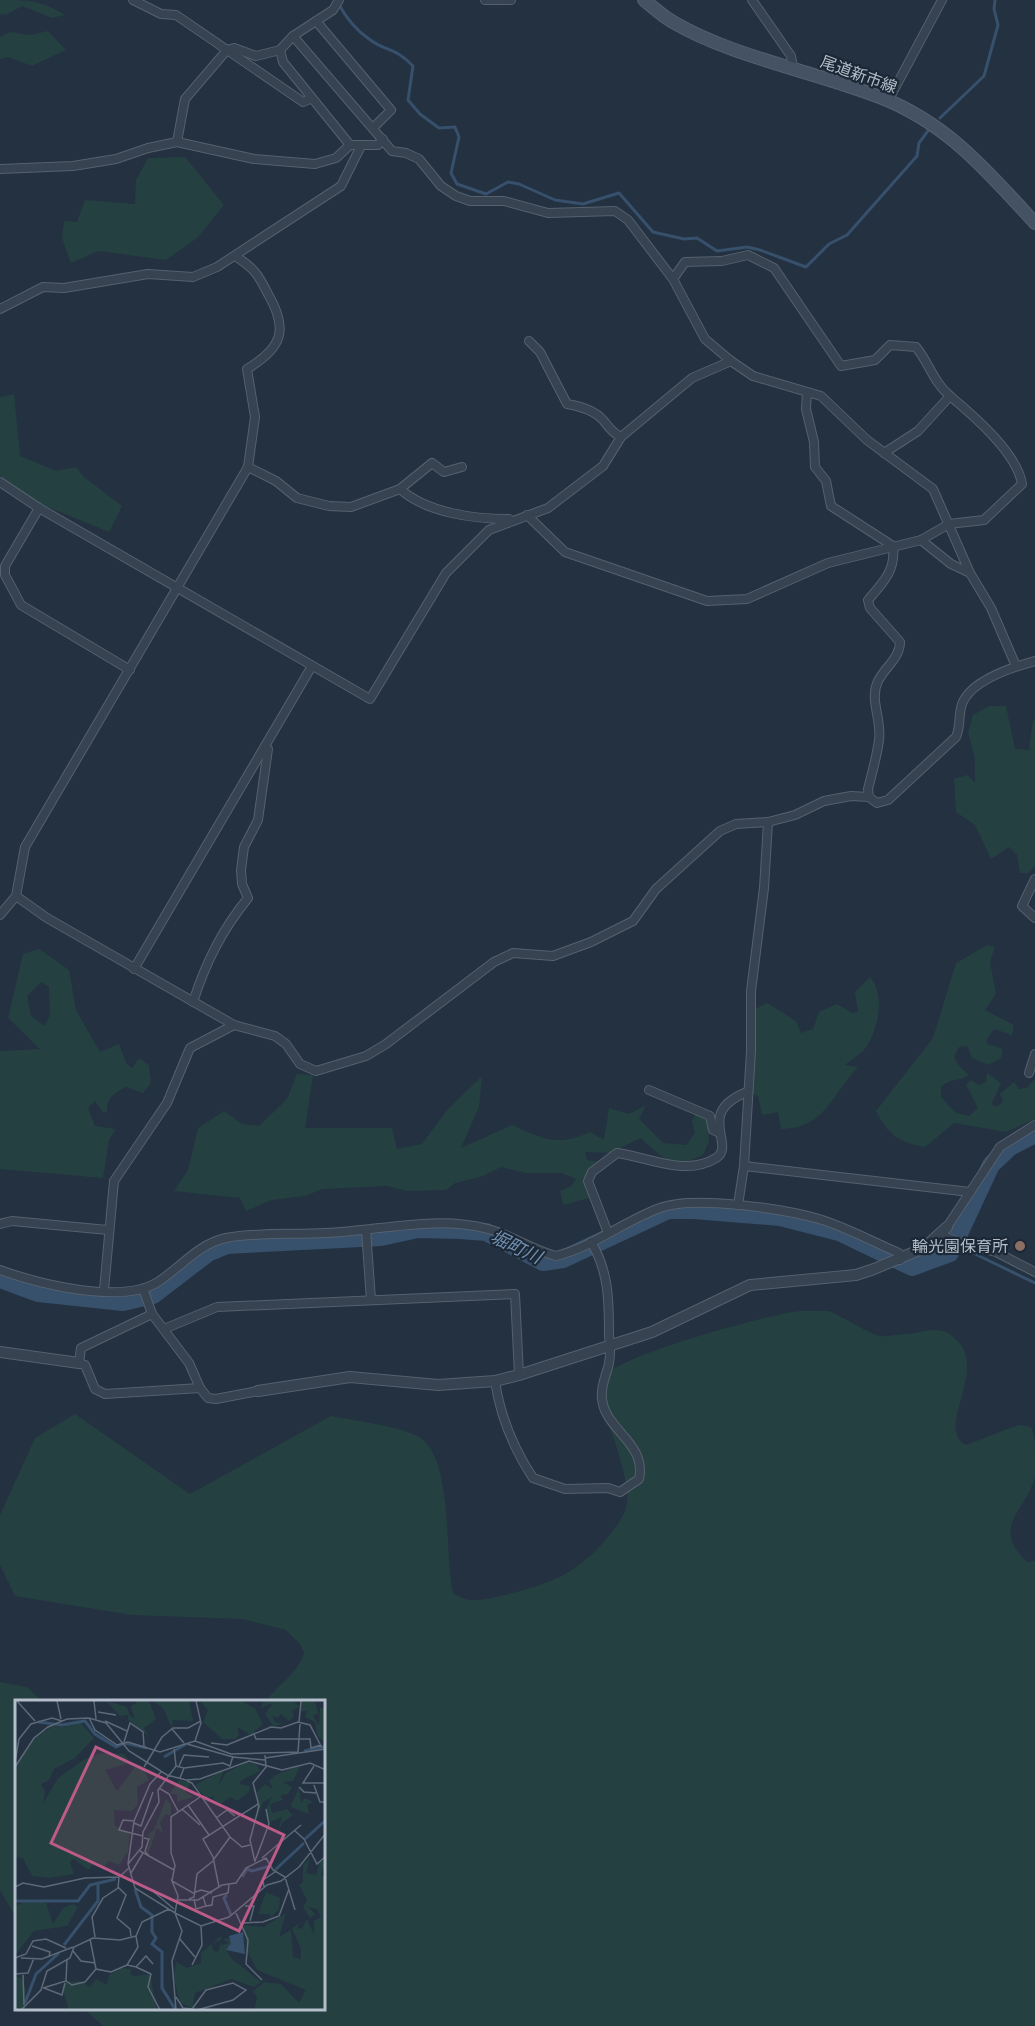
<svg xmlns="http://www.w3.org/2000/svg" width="1035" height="2026" font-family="'DejaVu Sans','Noto Sans JP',sans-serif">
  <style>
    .green { fill: #254041; fill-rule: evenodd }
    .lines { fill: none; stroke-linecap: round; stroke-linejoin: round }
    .stream { stroke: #37506b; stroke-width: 3 }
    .river { stroke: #37506b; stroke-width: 18 }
    .minor-casing { stroke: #55616e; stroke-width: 10 }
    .tertiary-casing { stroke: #55616e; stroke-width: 12 }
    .secondary-casing { stroke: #55616e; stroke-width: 14 }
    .minor { stroke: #374350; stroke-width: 8 }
    .tertiary { stroke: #374350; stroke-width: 10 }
    .secondary { stroke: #455264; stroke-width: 12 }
    .education-dot { fill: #8d6e63; stroke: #1c2835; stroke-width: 2 }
    .labels { text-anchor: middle; stroke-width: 4.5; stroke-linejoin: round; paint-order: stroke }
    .street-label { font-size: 16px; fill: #b4becb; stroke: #1c2835 }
    .poi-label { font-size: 16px; fill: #b4becb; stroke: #1c2835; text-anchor: end }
    .water-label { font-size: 18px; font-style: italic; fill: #7290b0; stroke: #1c2835 }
    .inset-river { fill: none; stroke: #37506b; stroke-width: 3 }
    .inset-road { fill: none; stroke: #5d6978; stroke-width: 1.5 }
    .view { fill: #bc5a88; fill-opacity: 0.15; stroke: #bc5a88; stroke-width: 3 }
    .inset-edge { fill: none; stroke: #b4becb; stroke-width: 3 }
  </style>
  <rect width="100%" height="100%" fill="#233141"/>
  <g class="green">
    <path d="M0 0C29 0 41 0 65 15L52 18 22 6 6 15 0 14Z"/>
    <polygon points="48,31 66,50 32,66 8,57 0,59 0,37 10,32 30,35"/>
    <polygon points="185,157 224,205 197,238 166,260 98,251 71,263 62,238 64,221 77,222 85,200 135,204 136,180 148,158"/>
    <polygon points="14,394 20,456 56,471 76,467 84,477 122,506 109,532 43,505 0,476 0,397"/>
    <polygon points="989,706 1006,706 1015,749 1029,750 1033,719 1035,721 1035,866 1028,873 1020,873 1017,855 1009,847 991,859 975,825 956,812 954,779 967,775 975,782 975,758 968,733 973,715"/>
    <path d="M987 945 995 947 990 962 996 994 985 1010 1014 1025 1012 1035 994 1029 987 1039V1044L1003 1049 1001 1058 989 1065 972 1058 967 1046 959 1047 954 1057 959 1066 969 1075C960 1081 953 1078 941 1086V1097L956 1113 969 1116 978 1108 966 1085 971 1080 979 1085 986 1082 987 1073 1001 1083 991 1105 997 1106 1003 1102 1000 1094 1014 1082 1019 1089 1026 1088 1035 1079V1119L1006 1132 954 1123 925 1147C898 1142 888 1135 876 1111L933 1038 956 963Z"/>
    <path d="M39 949 69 970 76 1010 100 1052 119 1044 126 1063 132 1068 139 1058 149 1065 151 1083 143 1093 126 1087C114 1093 106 1098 107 1112L103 1113 95 1101 88 1108 95 1126 116 1129 109 1140 103 1178 0 1169V1051L40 1049 8 1018 23 954ZM41 982 49 987 50 1014 45 1026 31 1016 27 996Z"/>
    <path d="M870 977C886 994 878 1033 864 1050 859 1055 851 1060 845 1065L858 1067C832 1094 825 1129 781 1129L778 1112 762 1115 758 1096 752 1094 753 1010 767 1003 796 1021 801 1033 813 1029 819 1012 837 1004 852 1013 858 1012 855 992Z"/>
    <path d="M297 1074 313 1075 305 1128H392L397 1149 422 1144 447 1110 482 1076 479 1107 461 1148 512 1125C543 1139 557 1147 590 1132L604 1140 609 1108 629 1114 646 1105 639 1119 663 1143 686 1145 695 1133 692 1121 696 1113 708 1121 709 1141 703 1155C672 1170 663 1159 641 1138L610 1153 585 1152 587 1160 599 1162 589 1170 583 1180 590 1198 563 1205 560 1191 571 1186 576 1179 561 1173H526L501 1167 483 1176 455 1183 446 1190 407 1191 387 1186 323 1189 304 1196 272 1200 246 1211 240 1198 174 1191 188 1170 198 1128 224 1111 242 1124 259 1126 287 1099Z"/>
    <path d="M829 1311C839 1315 873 1335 879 1336 888 1337 899 1334 907 1334 919 1333 937 1326 948 1333 997 1363 932 1426 966 1445L1010 1428 1020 1425 1031 1427C1035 1435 1035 1444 1035 1453 1035 1460 1035 1470 1035 1477 1025 1513 990 1526 1027 1562L1035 1561V2026H103L85 2010H324V1702H265C278 1685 297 1674 304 1653L300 1644 286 1630 242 1619 132 1615 15 1596 0 1565V1515L35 1438 75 1414 190 1494 331 1416C352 1420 405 1427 421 1438 454 1463 444 1556 453 1593 470 1605 486 1599 505 1595 549 1584 577 1574 606 1539 614 1529 622 1520 626 1508 633 1484 608 1423 599 1398 598 1392 597 1386 601 1380 615 1355 760 1318 792 1312 804 1310 817 1311 829 1311Z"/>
    <polygon points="0,1682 27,1687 43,1702 16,1702 16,1918 0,1890"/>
  </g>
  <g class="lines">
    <g class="stream">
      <path d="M338 3C345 16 356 30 369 39 386 52 395 47 413 66L408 100 420 114 439 128 455 127 459 137 451 173 457 184 486 194 508 182 519 184 555 200 583 204 619 193 653 232 684 239 697 238 717 251 747 247 760 250 806 267 829 244 847 235 917 156 919 143 930 128"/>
      <polyline points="940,118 984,76 998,25 994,9 995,0"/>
      <polyline points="950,1253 971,1252 1035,1283"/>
    </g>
    <polyline class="river" points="0,1279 38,1293 123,1302 153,1295 208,1253 227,1245 381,1237 418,1229 460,1230 486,1232 543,1262 563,1259 668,1210 693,1210 780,1217 839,1232 912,1267 950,1253 991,1165 1010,1147 1035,1134"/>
    <g class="minor-casing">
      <g id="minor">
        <polyline points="133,0 161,14 176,15 303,102 310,99"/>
        <polyline points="339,0 333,10 293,36 280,50 283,62 350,145 378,145 383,139"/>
        <polyline points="485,0 511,0"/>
        <polyline points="752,0 791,56 793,68"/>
        <polyline points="316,21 391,110 373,128"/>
        <polyline points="293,36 392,151 406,153 419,159 441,186 456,196 470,201 504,201 548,213 615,211 628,220 673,279 705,339 731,361 753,376 821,396 867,440 933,489 970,573 991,608 1016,666"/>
        <polyline points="888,101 942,0"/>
        <polyline points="177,142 185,99 227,50 234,48 256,56 280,50"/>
        <polyline points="0,169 73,166 116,159 148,148 177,142 254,159 315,164 336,158 350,145"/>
        <path d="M673 279 685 262 722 261 748 255 774 268 841 366 875 360 890 345 916 347C929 363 934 383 950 396"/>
        <polyline points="0,309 43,287 64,288 148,274 193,277 217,267 341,186 361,146"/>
        <path d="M529 341 540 352 567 404C579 406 594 410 603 420 609 427 612 433 621 437"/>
        <path d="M807 392 806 409 814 442 815 467 826 481 831 506 893 546C896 570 883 583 868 600L870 608 900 642C900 658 885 667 878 681 869 700 882 719 879 740 877 756 872 773 868 789L869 797 877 803 888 800 956 737C961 726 958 716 962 704 971 680 1013 667 1035 661"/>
        <path d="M884 453 918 431 950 396C974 416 1017 453 1022 484L984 520 949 524 921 540"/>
        <path d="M248 467 276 481 297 498 329 506 351 507 400 489C427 513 474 519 509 519"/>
        <polyline points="0,482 39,508 370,699 446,573 489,530 548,508 603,466 621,437 692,378 731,361"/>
        <polyline points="400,489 432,463 444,472 462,467"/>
        <polyline points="39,508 5,566 5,575 21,605 130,670"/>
        <polyline points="527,515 565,552 707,601 747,599 828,563 921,540 951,564 970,573"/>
        <polyline points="1035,879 1022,906 1035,918"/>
        <polyline points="16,896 47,918 234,1025 275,1036 286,1044 300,1064 316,1071 366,1056 386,1044 494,962 513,953 553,956 591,942 633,921 656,889 720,831 736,824 768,822 795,815 824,801 851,796 869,797"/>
        <path d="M0 915 16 896 25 847 248 467 255 417 247 369C282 348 289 330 268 294 258 274 254 268 235 256"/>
        <polyline points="134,969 312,666"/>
        <path d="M193 1002C206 962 222 930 248 898L242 884 241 870 244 847 258 820 268 749 265 747"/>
        <polyline points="1029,1073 1035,1054"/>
        <polyline points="649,1090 710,1116 713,1130 720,1133"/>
        <polyline points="744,1166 970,1192"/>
        <polyline points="738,1205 744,1166 751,1051 751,991 764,888 768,822"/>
        <polyline points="0,1224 12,1221 108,1230"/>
        <polyline points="947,1227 1000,1147 1035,1125"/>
        <polyline points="366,1230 371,1300"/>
        <path d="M608 1233 588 1181 592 1172 617 1153C648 1157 686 1177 716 1158 737 1145 694 1113 747 1092"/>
        <polyline points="939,1234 963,1244 996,1252 1035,1272"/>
        <path d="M0 1270C39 1284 121 1305 158 1282 181 1267 198 1244 226 1238 259 1232 293 1235 326 1233 379 1231 435 1215 488 1229 512 1235 532 1250 556 1256 593 1247 624 1221 660 1208 693 1195 784 1209 819 1219 846 1227 873 1242 899 1253L900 1260"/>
        <polyline points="104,1290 114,1181 167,1103 190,1048 234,1025"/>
        <polyline points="144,1291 152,1314 189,1363 200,1388"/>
        <polyline points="152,1314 81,1348 79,1363 85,1365 95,1389 105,1394 200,1388 208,1398 216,1399 258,1391"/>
        <polyline points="164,1329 217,1307 515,1294 519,1375"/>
        <path d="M495 1381C500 1415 514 1449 533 1478L565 1489 608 1488 620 1492 639 1479C647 1443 605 1430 602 1399 600 1386 607 1374 609 1363 611 1354 610 1344 609 1335 609 1302 609 1271 591 1242"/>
      </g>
    </g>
    <g class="tertiary-casing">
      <g id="tertiary">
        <polyline points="0,1352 79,1363"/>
        <polyline points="258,1391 350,1377 438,1385 495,1381 519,1375 652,1332 750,1285 856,1275 874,1269 924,1248 947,1227"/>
      </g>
    </g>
    <g class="secondary-casing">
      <path id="secondary" d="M644 0C653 7 662 16 673 22 732 57 817 72 882 98 948 124 988 172 1035 223"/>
    </g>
    <use href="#minor" class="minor"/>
    <use href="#tertiary" class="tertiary"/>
    <use href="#secondary" class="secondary"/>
  </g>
  <circle class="education-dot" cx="1020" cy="1246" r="6"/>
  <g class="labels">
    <g class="street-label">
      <text transform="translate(859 74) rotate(20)" y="6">尾道新市線</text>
    </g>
    <g class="poi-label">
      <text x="1008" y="1252">輪光園保育所</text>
    </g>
    <g class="water-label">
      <text transform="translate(516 1247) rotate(25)" y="6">堀町川</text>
    </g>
  </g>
  <g transform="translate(15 1700)">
    <rect width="310" height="310" fill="#233141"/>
    <path d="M91 1 112 7 115 16 120 18 115 7 123 1H134L141 19 129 28 135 37 113 20V15L105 16ZM138 1H174L178 21 158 20 157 28 148 8ZM185 1H227L240 8 248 24 236 35 222 27 224 34 221 39H207L188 22 193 10ZM248 1H279L284 7 277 11 279 17 274 21 266 14 263 18 257 16 261 23H268L259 27 250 14 258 3 246 8ZM286 1H300L303 13 298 16 304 25 305 8H310V42L303 37 300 22 290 17 292 11H286ZM63 20 79 38 60 58 39 69 34 80 26 84 30 91 28 104 43 78 70 59 86 53 109 54 113 59 111 64 90 70 102 91 120 67 126 65 134 80 122 87 123 104 117 111 99 110 100 126 115 133 113 152 104 165 93 161 89 169 81 162 73 170 59 159 55 162 59 174 35 178 17 176 8 158 0 157V68L21 37 38 26 49 27ZM232 62 242 65 245 71 227 80 224 84 235 86 234 92 222 101 215 97 206 104 198 99 200 96 190 98 180 85 209 70 202 87 211 73ZM286 65 278 81 268 82 277 87 273 94 265 95 268 100 255 104 257 113 272 109 278 115 267 123 261 138 267 117 255 122 251 109 257 97 248 102 242 118V92L250 84 258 89 254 81 260 75ZM164 80 176 83 170 92 179 97 162 102V95L155 93ZM284 88 286 103 290 98 298 102 292 105 294 114 275 107ZM151 99 156 104V116L151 114 145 122 148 133 142 128 134 152 131 150 136 140 132 135 139 130ZM295 158 291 173 301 175 305 160 310 163 306 175 311 178 310 310H239L242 298 238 291 249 282 266 284 284 303 291 290 242 270 233 253 228 225 249 227 271 213 264 237 276 230 278 257 286 259V249L277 228 285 223 282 229 287 228 292 219 299 235V221L306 217 302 209 293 207 300 214 295 218 288 207 292 200 284 185 288 182V165ZM251 192 265 198 264 209 255 218 256 214H243ZM14 200 31 203 38 224 48 208 58 204 63 207 52 226 19 231 0 255V206ZM206 236V240L197 244 198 250 203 252 205 245 214 243 208 239 213 238 217 242 211 250 216 258 246 282 239 287 216 279 180 293 177 308 165 303 159 278 161 262 172 268 186 263V253ZM106 268 117 269 115 274 119 276 135 274 142 310H54L47 287 51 282 66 281 75 287 81 279 92 285 94 275ZM0 276 6 278 11 289 10 310H0Z" fill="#254041"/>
    <path d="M228 232 230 254 211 250 216 243 214 236Z" fill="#37506b"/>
    <path class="inset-river" d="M23 22 47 25 70 21 80 34 101 47 110 43 132 48M289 51 311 46M149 57 171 44M290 139 311 120M260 170 289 143M227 177 232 169 237 171 255 166M120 189 126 207 137 215V232L141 238 137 244 147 252V288L160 309M212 195 209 198 216 215M1 201H63L75 185 101 179M49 245 83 201V184M10 303 21 274 44 253"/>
    <path class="inset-road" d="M2 1 20 21M42 1 46 19M79 1 81 19M83 12 101 15M74 18 80 30 102 45 113 42 145 52 180 41 216 54 283 52M90 21 112 31M284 22 286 1M157 29 169 43M239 34 241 39H295L296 48 306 45M180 41 186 23 181 1M109 42 115 23 128 32 129 46M196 43 212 45 256 27 266 28 283 22 295 25 307 48M172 44 218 57 250 60M159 47 161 66M283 52 285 24M250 58 311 49M0 62 4 39 16 24 37 18 47 21M164 66 169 55 194 57M299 66 288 83H311M0 67 19 38 33 27 52 19 74 18 91 23 114 51 152 75 171 80 185 79 234 61 267 70 295 63 311 70M129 67 147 37 158 28H173L186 21M169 68 208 63 215 66 218 56M146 72 135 84 119 121 113 164 120 188 160 213 163 196 157 181 178 193 186 190 197 193M172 81 177 83 215 137 227 147 235 145M299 85 305 102H311M284 87 289 92 301 93M144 88 154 94 163 111M173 105 194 135M167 109 185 125M201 118 212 110 220 116M119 121 108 120 104 130 128 136M119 123 126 126 138 92M280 131 289 139 302 164 311 156M129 138 134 139 130 151 135 157M125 151 159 170M247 158 286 125M199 159 215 137M240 161 254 124 251 109M240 162 235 140 244 106 238 83 251 67 250 55M113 164 127 147 128 132 144 102 143 90 161 66 169 68 165 78M116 173 128 153M157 181 160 165 156 153V117L185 97M0 187 8 183 29 187 70 178 104 177 114 168M103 187 111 195 102 218 115 229 116 236M204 187 198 157 188 139 243 104M249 187 248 180 260 172M139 192 159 209M174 199 179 197 182 174 198 161M179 199 181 209 191 206 188 197M163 200H183L207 185 221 183 231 168 251 158 258 170 270 177 280 210M191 206 197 205 198 197 213 193 214 185M230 206H239L235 221M160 213 186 226 214 217 252 185 266 181 284 167 311 133M160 213 167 231 157 261 161 310M221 213 233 240 231 264 247 280M228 223 248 222 264 216 274 189M80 237 77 217 88 198 103 188 104 177M164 238 180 257M75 239 81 269 96 272 112 265M17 246 35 252 34 257M58 251 66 261 80 263M0 258 11 254 18 241 31 239 51 248M6 258 27 259 58 247M138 264 131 256 121 267 112 265 123 247 121 236 127 222 154 209M177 265 187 245 186 226M121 267 136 274 133 287 145 310M0 274 13 273 19 258M8 275 9 305M51 281 57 285 70 282 81 269M28 288 51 281 52 259M29 288 47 295 50 283M161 297 168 308 178 309M177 309 191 290 218 283 231 290 218 300 182 310M6 310 26 290 32 271 55 258 59 247 78 238 105 240 121 236"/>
    <path class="view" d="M81 47 269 135 224 231 36 143Z"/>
    <rect width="310" height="310" class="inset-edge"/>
  </g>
</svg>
